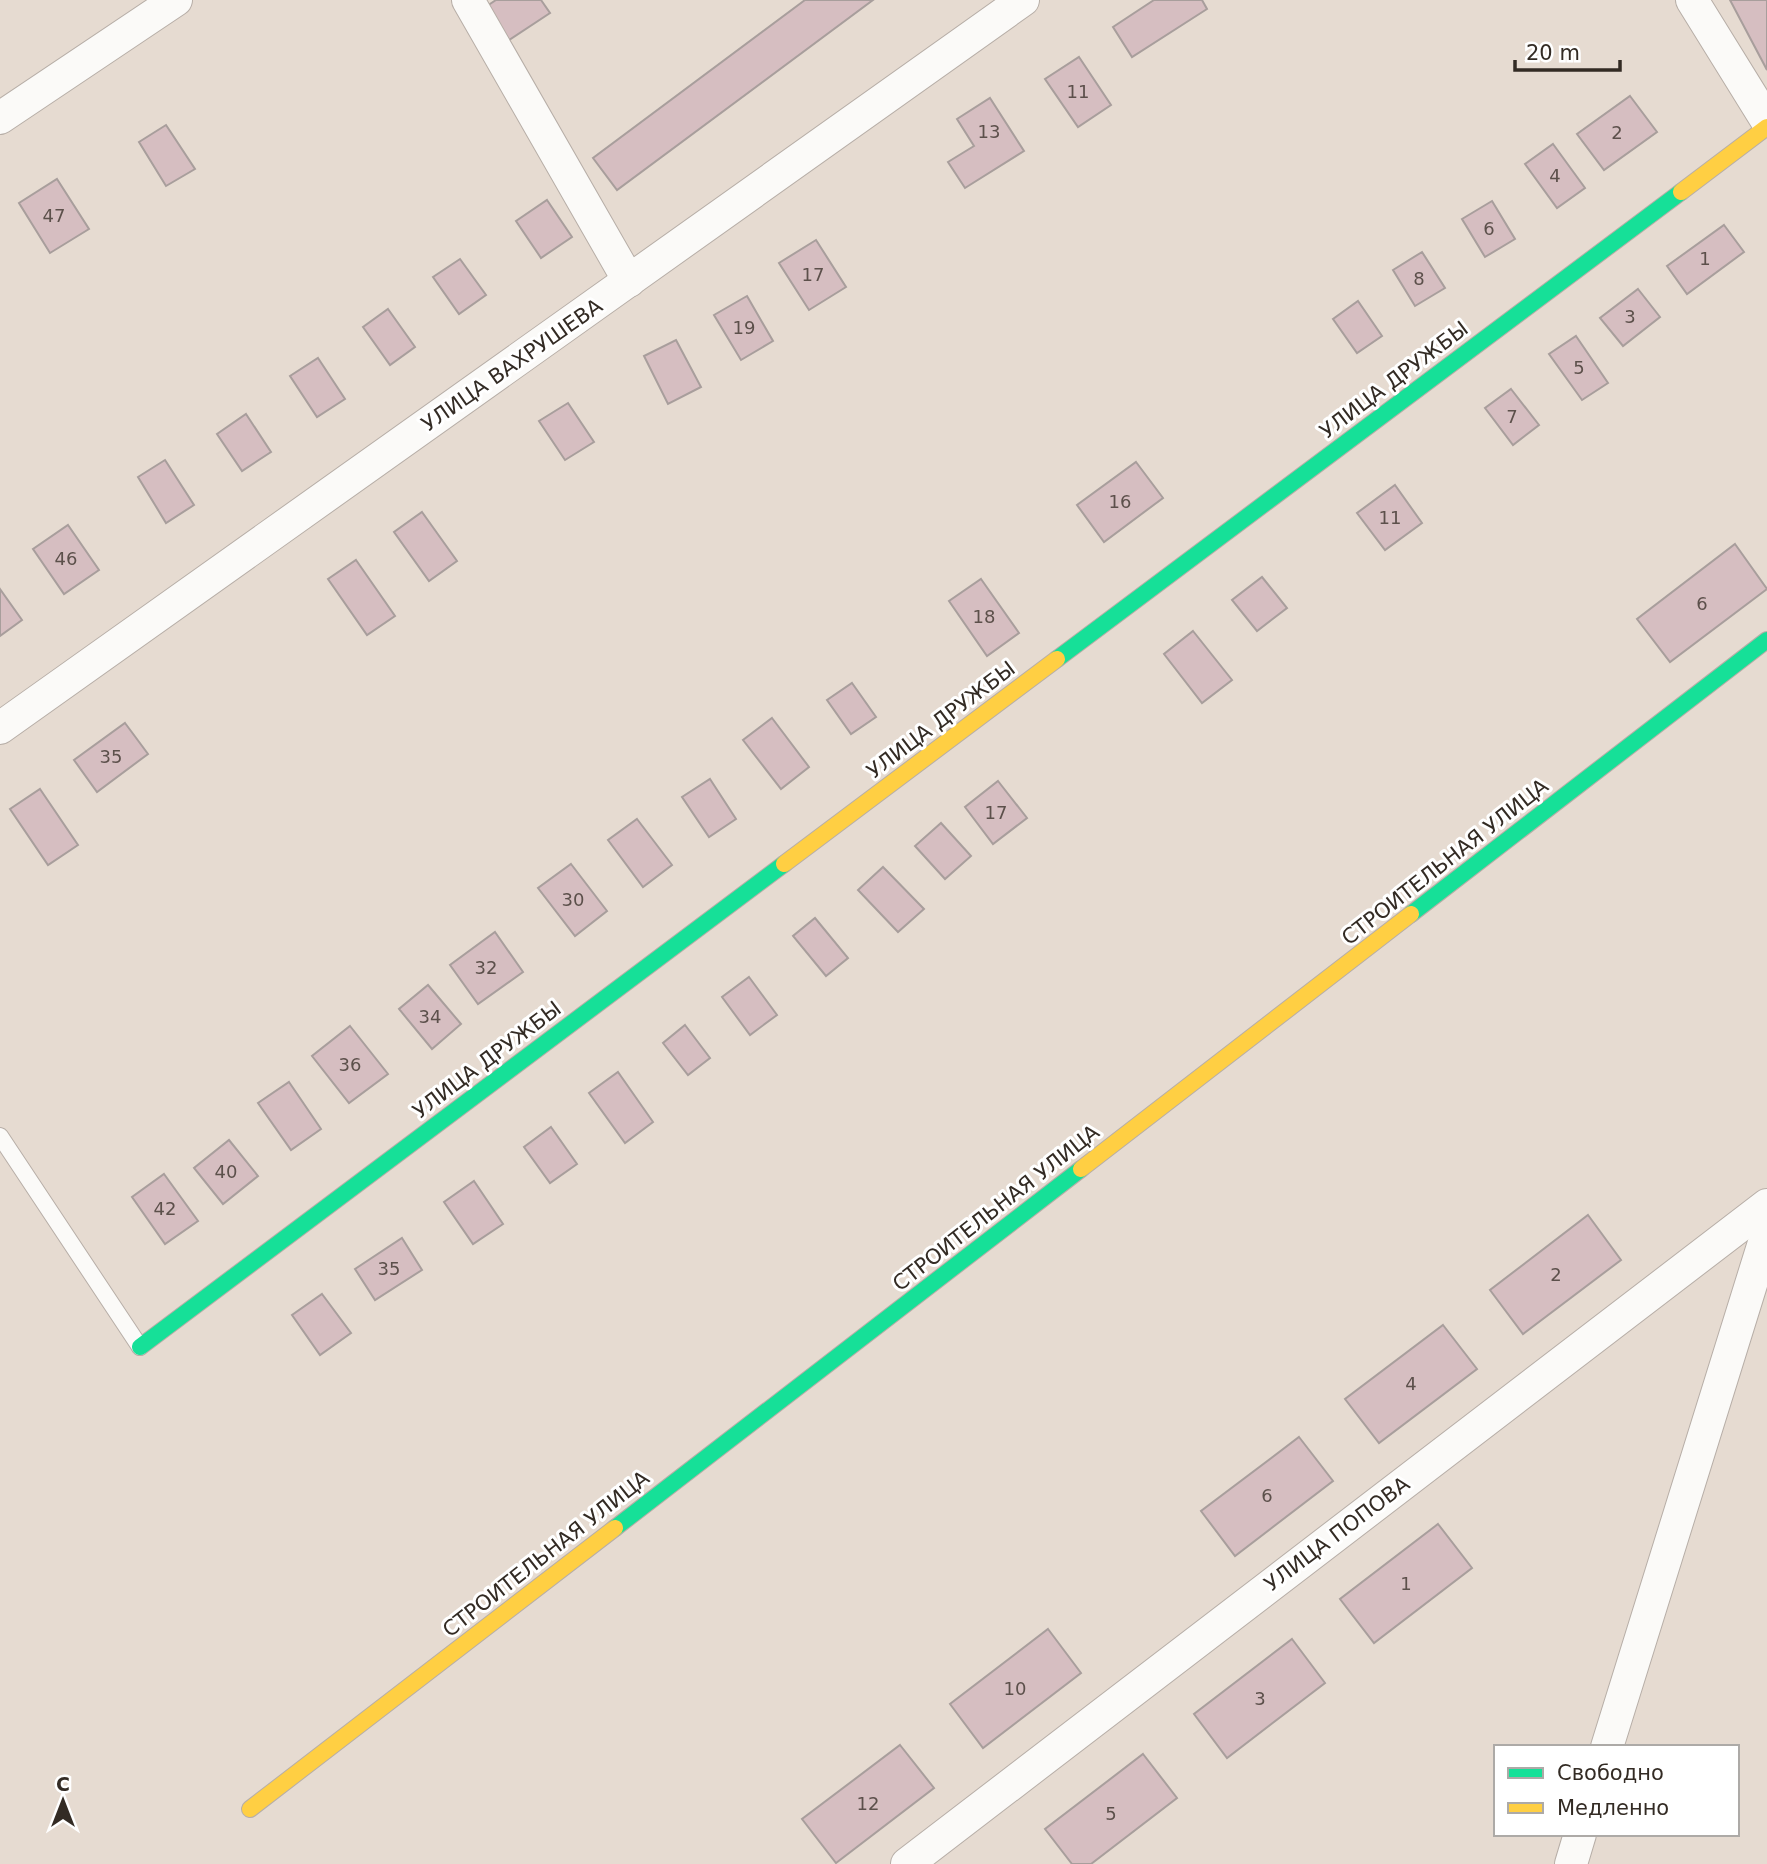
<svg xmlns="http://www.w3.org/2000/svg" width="1767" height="1864" font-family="'DejaVu Sans',sans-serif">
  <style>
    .building { fill: #d6bec1; stroke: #a89e9c; stroke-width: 2 }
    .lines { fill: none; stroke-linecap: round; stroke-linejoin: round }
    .lane-casing { stroke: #b7aea7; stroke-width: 18 }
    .street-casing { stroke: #b7aea7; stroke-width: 34 }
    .fast-casing { stroke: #b7aea7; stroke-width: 18 }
    .slow-casing { stroke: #b7aea7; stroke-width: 18 }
    .lane { stroke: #fbfaf8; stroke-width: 16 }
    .street { stroke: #fbfaf8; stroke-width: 32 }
    .fast { stroke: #16e098; stroke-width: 16 }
    .slow { stroke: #ffcf43; stroke-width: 16 }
    .labels { text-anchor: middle; stroke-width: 6; stroke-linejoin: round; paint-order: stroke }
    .number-label { font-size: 18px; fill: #5c504b }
    .street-label { font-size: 21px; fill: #332b24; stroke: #fff }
  </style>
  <rect width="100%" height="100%" fill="#e6dbd1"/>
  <g class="building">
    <polygon points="496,0 541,0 550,13 509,40 487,6"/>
    <polygon points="805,0 873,0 617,190 593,158"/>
    <polygon points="1154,0 1202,0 1207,9 1132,57 1113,27"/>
    <polygon points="1730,0 1767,0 1767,70"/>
    <polygon points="1079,57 1111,105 1078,127 1045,79"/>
    <polygon points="1630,96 1657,132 1604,170 1577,134"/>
    <polygon points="990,98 1024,151 965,188 948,162 974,146 957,119"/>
    <polygon points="166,125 195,169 166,186 139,142"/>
    <polygon points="1553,144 1585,188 1557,208 1525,164"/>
    <polygon points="57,179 89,229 50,253 19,203"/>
    <polygon points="547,200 572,237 541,258 516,221"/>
    <polygon points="1492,201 1515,239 1485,257 1462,219"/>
    <polygon points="1724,225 1744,252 1687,294 1667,266"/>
    <polygon points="816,240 846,287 809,310 779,263"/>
    <polygon points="1422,252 1445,288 1415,306 1393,270"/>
    <polygon points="460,259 486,295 459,314 433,277"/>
    <polygon points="1638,289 1660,317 1623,346 1600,318"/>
    <polygon points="747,296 773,341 741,360 714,315"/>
    <polygon points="1358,301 1382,336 1357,353 1333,319"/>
    <polygon points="388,309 415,347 390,365 363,327"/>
    <polygon points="1576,336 1608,383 1582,400 1549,354"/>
    <polygon points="676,340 701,387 668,404 644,356"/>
    <polygon points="318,358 345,399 317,417 290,376"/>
    <polygon points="1511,389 1539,425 1513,445 1485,408"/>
    <polygon points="568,403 594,442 565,460 539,421"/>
    <polygon points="246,414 271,452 242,471 217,434"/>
    <polygon points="165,460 194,505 166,523 138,477"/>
    <polygon points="1136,462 1163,498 1104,542 1077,505"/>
    <polygon points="1395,485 1422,523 1385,550 1357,513"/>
    <polygon points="422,512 457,561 429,581 394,532"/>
    <polygon points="68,525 99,570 64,594 33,549"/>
    <polygon points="1735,544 1767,589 1670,662 1637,619"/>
    <polygon points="356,560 395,616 367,635 328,579"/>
    <polygon points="1262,577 1287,608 1257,631 1232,600"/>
    <polygon points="981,579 1019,633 987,656 949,601"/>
    <polygon points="0,589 22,620 0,636"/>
    <polygon points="1193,631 1232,680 1202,703 1164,654"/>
    <polygon points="852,683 876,717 851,734 827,700"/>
    <polygon points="772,718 809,767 781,789 743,740"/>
    <polygon points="125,723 148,754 97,792 74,760"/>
    <polygon points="710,779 736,819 709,837 682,797"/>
    <polygon points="998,781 1027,818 993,844 965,807"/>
    <polygon points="40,789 78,845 48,865 10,809"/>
    <polygon points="637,819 672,865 643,887 608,840"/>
    <polygon points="941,823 971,856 945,879 915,846"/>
    <polygon points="571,864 607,911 575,936 538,888"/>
    <polygon points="883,867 924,909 898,932 858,890"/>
    <polygon points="815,918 848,958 826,976 793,936"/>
    <polygon points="495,932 523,972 478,1004 450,965"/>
    <polygon points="749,977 777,1015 750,1035 722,997"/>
    <polygon points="428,985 461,1024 432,1049 399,1009"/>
    <polygon points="685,1025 710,1058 688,1075 663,1043"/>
    <polygon points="350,1026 388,1074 349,1103 312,1056"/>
    <polygon points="618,1072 653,1122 625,1143 589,1093"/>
    <polygon points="289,1082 321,1129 291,1150 258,1103"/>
    <polygon points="551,1127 577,1164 550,1183 524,1147"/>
    <polygon points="229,1140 258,1176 223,1204 194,1168"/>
    <polygon points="164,1174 198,1221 165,1244 132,1197"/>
    <polygon points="474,1181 503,1224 473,1244 444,1202"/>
    <polygon points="1588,1215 1621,1260 1523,1334 1490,1290"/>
    <polygon points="402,1238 422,1270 375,1300 355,1269"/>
    <polygon points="322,1294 351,1333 320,1355 292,1315"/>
    <polygon points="1443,1325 1477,1369 1379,1443 1345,1399"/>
    <polygon points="1299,1437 1333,1481 1235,1556 1201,1511"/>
    <polygon points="1438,1524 1472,1568 1374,1643 1340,1599"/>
    <polygon points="1048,1629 1081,1673 983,1748 950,1704"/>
    <polygon points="1292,1639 1325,1683 1227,1758 1194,1714"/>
    <polygon points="900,1745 934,1788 836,1863 802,1819"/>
    <polygon points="1143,1754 1177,1798 1091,1864 1072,1864 1045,1829"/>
  </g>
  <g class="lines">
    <g class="lane-casing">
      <polyline id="lane" points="0,1136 140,1347"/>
    </g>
    <g class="street-casing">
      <g id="street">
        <polyline points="468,0 629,281"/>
        <polyline points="1692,0 1767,121"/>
        <polyline points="0,118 176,0"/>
        <polyline points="0,728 1023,0"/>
        <polyline points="1607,1747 1767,1233"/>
        <polyline points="907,1864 1767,1205"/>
        <polyline points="1571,1864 1580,1834"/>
      </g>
    </g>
    <g class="fast-casing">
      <g id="fast">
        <polyline points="1057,659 1681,192"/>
        <polyline points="1411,914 1767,640"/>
        <polyline points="140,1347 784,864"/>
        <polyline points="615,1528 1081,1169"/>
      </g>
    </g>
    <g class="slow-casing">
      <g id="slow">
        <polyline points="1681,192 1767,127"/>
        <polyline points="784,864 1057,659"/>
        <polyline points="1081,1169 1411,914"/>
        <polyline points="250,1809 615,1528"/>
      </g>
    </g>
    <use href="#lane" class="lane"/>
    <use href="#street" class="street"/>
    <use href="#fast" class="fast"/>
    <use href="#slow" class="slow"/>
  </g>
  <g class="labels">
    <g class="number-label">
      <text x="1078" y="98">11</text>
      <text x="989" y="138">13</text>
      <text x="1617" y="139">2</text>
      <text x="1555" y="182">4</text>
      <text x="54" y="222">47</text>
      <text x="1489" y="235">6</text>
      <text x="1705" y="265">1</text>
      <text x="813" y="281">17</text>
      <text x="1419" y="285">8</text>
      <text x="1630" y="323">3</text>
      <text x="744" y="334">19</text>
      <text x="1579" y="374">5</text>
      <text x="1512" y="423">7</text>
      <text x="1120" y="508">16</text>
      <text x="1390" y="524">11</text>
      <text x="66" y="565">46</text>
      <text x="1702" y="610">6</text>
      <text x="984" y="623">18</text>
      <text x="111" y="763">35</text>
      <text x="996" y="819">17</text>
      <text x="573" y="906">30</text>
      <text x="486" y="974">32</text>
      <text x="430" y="1023">34</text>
      <text x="350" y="1071">36</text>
      <text x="226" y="1178">40</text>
      <text x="165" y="1215">42</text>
      <text x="389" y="1275">35</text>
      <text x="1556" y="1281">2</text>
      <text x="1411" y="1390">4</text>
      <text x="1267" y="1502">6</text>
      <text x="1406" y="1590">1</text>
      <text x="1015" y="1695">10</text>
      <text x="1260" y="1705">3</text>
      <text x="868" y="1810">12</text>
      <text x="1111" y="1820">5</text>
    </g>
    <g class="street-label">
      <text transform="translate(512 365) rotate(-35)" y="7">УЛИЦА ВАХРУШЕВА</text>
      <text transform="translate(1394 380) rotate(-37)" y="7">УЛИЦА ДРУЖБЫ</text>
      <text transform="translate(941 720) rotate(-37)" y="7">УЛИЦА ДРУЖБЫ</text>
      <text transform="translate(1445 862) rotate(-38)" y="7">СТРОИТЕЛЬНАЯ УЛИЦА</text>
      <text transform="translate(487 1060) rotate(-37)" y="7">УЛИЦА ДРУЖБЫ</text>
      <text transform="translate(996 1208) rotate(-38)" y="7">СТРОИТЕЛЬНАЯ УЛИЦА</text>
      <text transform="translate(1337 1534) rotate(-37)" y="7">УЛИЦА ПОПОВА</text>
      <text transform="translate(546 1554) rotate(-38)" y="7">СТРОИТЕЛЬНАЯ УЛИЦА</text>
    </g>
  </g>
  <rect x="1494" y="1745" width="245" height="91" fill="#ffffff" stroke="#adaaa7" stroke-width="2"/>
  <rect x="1508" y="1768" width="35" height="10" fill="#16e098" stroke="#adaaa7" stroke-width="2"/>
  <text x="1557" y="1780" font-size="21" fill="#332b24">Свободно</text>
  <rect x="1508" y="1803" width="35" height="10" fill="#ffcf43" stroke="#adaaa7" stroke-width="2"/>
  <text x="1557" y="1815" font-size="21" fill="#332b24">Медленно</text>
  <g transform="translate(63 1801)" stroke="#ffffff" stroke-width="5" paint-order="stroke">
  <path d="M0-5L12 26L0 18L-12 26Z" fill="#332b24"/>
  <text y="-10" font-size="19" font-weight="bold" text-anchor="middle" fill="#332b24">С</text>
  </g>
  <path d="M1515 60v10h105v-10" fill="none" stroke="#332b24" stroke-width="3.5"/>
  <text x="1526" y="60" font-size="21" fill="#332b24" stroke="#ffffff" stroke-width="5" paint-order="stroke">20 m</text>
</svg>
